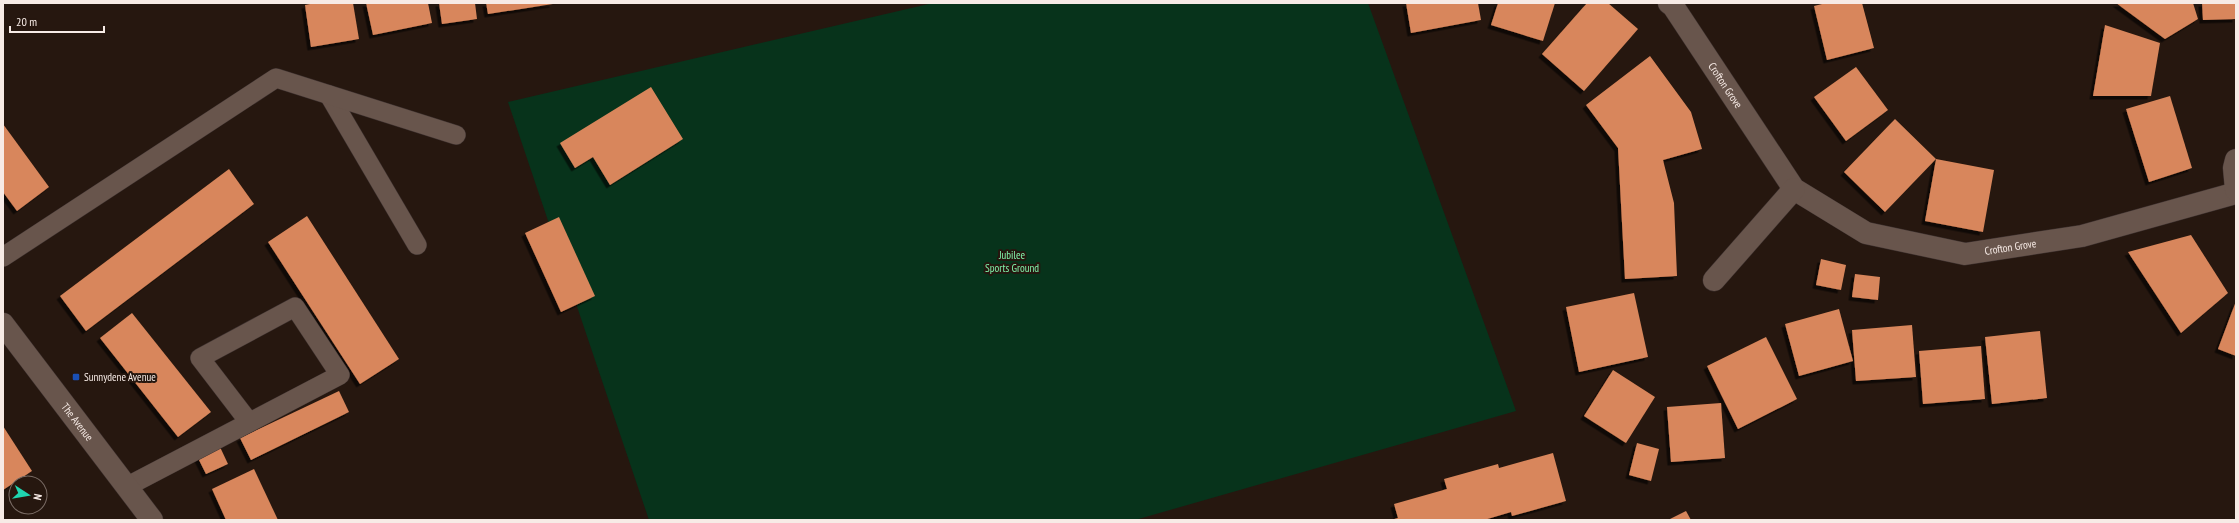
<svg xmlns="http://www.w3.org/2000/svg" width="2239" height="523" font-family="'PT Sans Narrow',sans-serif">
  <style>
    .green { fill: #07331b }
    .building { fill: #d8865b; filter: url(#shadow) }
    .lines { fill: none; stroke-linecap: round; stroke-linejoin: round }
    .service-casing { stroke: #3d312f; stroke-width: 20 }
    .minor-casing { stroke: #3d312f; stroke-width: 23 }
    .tertiary-casing { stroke: #3d312f; stroke-width: 23 }
    .service { stroke: #68554c; stroke-width: 19 }
    .minor { stroke: #68554c; stroke-width: 22 }
    .tertiary { stroke: #68554c; stroke-width: 22 }
    .transit-dot { fill: #1a4fb4; stroke: #26170f; stroke-width: 1.5 }
    .labels { text-anchor: middle; stroke-width: 4; stroke-linejoin: round; paint-order: stroke }
    .street-label { font-size: 11px; fill: #f7ebe6; stroke: #26170f }
    .park-label { font-size: 11px; fill: #80f3ab; stroke: #26170f }
    .poi-label { font-size: 11px; fill: #f7ebe6; stroke: #26170f; text-anchor: start }
  </style>
  <defs>
    <filter id="shadow"><feDropShadow dx="-3.5" dy="3.5" stdDeviation="0" flood-color="#0009"/></filter>
  </defs>
  <rect width="100%" height="100%" fill="#26170f"/>
  <polygon class="green" points="933,3 1368,3 1516,411 1135,520 649,520 508,102"/>
  <g class="building">
    <polygon points="315,3 353,3 359,39 311,47 305,5"/>
    <polygon points="366,3 428,3 432,23 373,35"/>
    <polygon points="439,3 475,3 477,19 442,24"/>
    <polygon points="486,3 553,3 553,4 488,14"/>
    <polygon points="1406,3 1478,3 1481,20 1411,33"/>
    <polygon points="1498,3 1555,3 1543,41 1491,25"/>
    <polygon points="1587,3 1608,3 1638,29 1584,91 1542,54"/>
    <polygon points="1826,3 1862,3 1874,48 1827,60 1814,6"/>
    <polygon points="2116,3 2193,3 2198,19 2165,39"/>
    <polygon points="2202,3 2236,3 2236,19 2203,20"/>
    <polygon points="2105,25 2160,43 2151,96 2093,96"/>
    <polygon points="1650,56 1691,112 1702,149 1663,160 1674,203 1677,276 1625,279 1618,148 1586,105"/>
    <polygon points="1856,67 1888,110 1846,141 1814,97"/>
    <polygon points="651,87 683,139 610,185 593,157 575,168 560,143"/>
    <polygon points="2170,96 2192,168 2149,182 2126,109"/>
    <polygon points="1895,119 1936,159 1994,170 1983,232 1925,221 1936,159 1885,212 1844,172"/>
    <polygon points="3,124 49,187 17,211 3,192"/>
    <polygon points="229,169 254,204 86,331 60,296"/>
    <polygon points="307,216 399,359 360,384 268,242"/>
    <polygon points="559,217 595,296 561,312 525,233"/>
    <polygon points="2191,235 2228,293 2181,333 2128,252"/>
    <polygon points="1821,259 1846,265 1841,290 1816,285"/>
    <polygon points="1855,274 1880,277 1878,300 1852,297"/>
    <polygon points="1634,293 1648,357 1579,372 1566,307"/>
    <polygon points="2236,301 2236,356 2218,349"/>
    <polygon points="1839,309 1853,361 1799,376 1785,324"/>
    <polygon points="132,313 211,412 178,437 100,338"/>
    <polygon points="1912,325 1916,377 1856,381 1852,330"/>
    <polygon points="2040,331 2047,398 1992,404 1985,337"/>
    <polygon points="1766,337 1797,399 1738,429 1707,366"/>
    <polygon points="1981,346 1985,399 1923,404 1919,351"/>
    <polygon points="1613,370 1655,397 1626,443 1584,416"/>
    <polygon points="339,391 349,412 251,460 240,438"/>
    <polygon points="1721,403 1725,458 1671,462 1667,407"/>
    <polygon points="3,426 32,471 3,490"/>
    <polygon points="1637,443 1659,449 1651,481 1629,475"/>
    <polygon points="220,447 228,464 206,474 198,458"/>
    <polygon points="1553,453 1566,501 1512,516 1511,512 1484,520 1391,520 1398,518 1394,504 1447,489 1444,479 1498,464 1499,468"/>
    <polygon points="254,469 278,520 226,520 212,489"/>
    <polygon points="1686,511 1691,520 1668,520"/>
  </g>
  <g class="lines">
    <g class="service-casing">
      <g id="service">
        <polyline points="329,95 417,245"/>
        <polyline points="3,257 276,78 456,135"/>
        <polyline points="126,487 340,375 295,307 200,358 249,422"/>
      </g>
    </g>
    <g class="minor-casing">
      <g id="minor">
        <path id="s1" d="M1669 3 1673 6 1794 189 1866 233 1965 254 2082 236 2236 193"/>
        <polyline points="2236,160 2234,168 2236,190"/>
        <polyline points="1714,280 1794,189"/>
      </g>
    </g>
    <g class="tertiary-casing">
      <g id="tertiary">
        <path id="s2" d="M3 324 152 520"/>
      </g>
    </g>
    <use href="#service" class="service"/>
    <use href="#minor" class="minor"/>
    <use href="#tertiary" class="tertiary"/>
  </g>
  <rect class="transit-dot" x="72" y="373" width="8" height="8" rx="2"/>
  <g class="labels">
    <g class="street-label">
      <text dy="4" stroke="none"><textPath href="#s1" startOffset="100">Crofton Grove</textPath></text>
      <text dy="4" stroke="none"><textPath href="#s1" startOffset="456">Crofton Grove</textPath></text>
      <text dy="4" stroke="none"><textPath href="#s2" startOffset="123">The Avenue</textPath></text>
    </g>
    <g class="park-label">
      <text x="1012" y="259">Jubilee<tspan x="1012" dy="13">Sports Ground</tspan></text>
    </g>
    <g class="poi-label">
      <text x="84" y="381">Sunnydene Avenue</text>
    </g>
  </g>
  <rect width="2239" height="523" fill="none" stroke="#f7ebe6" stroke-width="8"/>
  <g transform="translate(28 495) rotate(102)"><circle r="19" fill="#26170f" stroke="#7a6c65"/>
  <path d="M0-3L7 15L0 10L-7 15Z" fill="#1fd5b0"/>
  <text y="-6" font-size="11" font-weight="bold" text-anchor="middle" fill="#f7ebe6">N</text>
  </g>
  <path d="M10 26v6h94v-6" fill="none" stroke="#f7ebe6" stroke-width="2"/>
  <text x="16" y="26" font-size="12" fill="#f7ebe6" stroke="#26170f" stroke-width="3" paint-order="stroke">20 m</text>
</svg>
